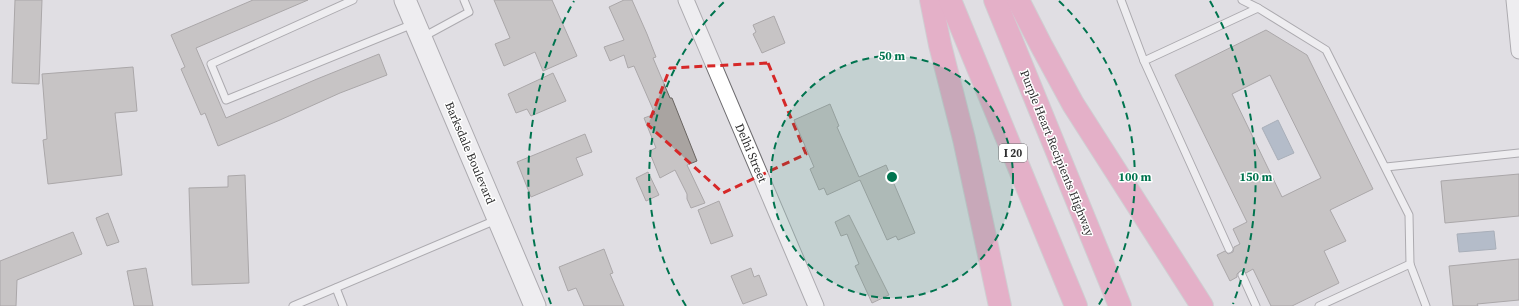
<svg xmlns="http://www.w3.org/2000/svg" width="1519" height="306" font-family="'Source Serif 4',serif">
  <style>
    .water { fill: #7e93a9; stroke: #667585 }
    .building { fill: #a9a4a1; stroke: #696461; fill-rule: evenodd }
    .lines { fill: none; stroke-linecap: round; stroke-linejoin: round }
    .lane-casing { stroke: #6e6c70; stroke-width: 9 }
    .street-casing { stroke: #6e6c70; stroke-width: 17 }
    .secondary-casing { stroke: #6e6c70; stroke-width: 23 }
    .highway-casing { stroke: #bcbcbd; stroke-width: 24 }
    .lane { stroke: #fff; stroke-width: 7 }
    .street { stroke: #fff; stroke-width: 15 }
    .secondary { stroke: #fff; stroke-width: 21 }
    .highway { stroke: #e878a7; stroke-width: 22 }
    .marked { fill: none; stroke: #d62828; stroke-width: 3; stroke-dasharray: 8 5; stroke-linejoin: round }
    .ring { fill: none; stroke: #00744f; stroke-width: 2; stroke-dasharray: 7 5 }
    .labels { text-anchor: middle; stroke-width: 3; stroke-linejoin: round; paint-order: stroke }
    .shield { fill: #fff; stroke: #6d6d6e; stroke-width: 1 }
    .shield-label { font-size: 11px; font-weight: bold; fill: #2f2f30 }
    .street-label { font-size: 12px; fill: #2f2f30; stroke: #fff }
    .centre { fill: #00744f; stroke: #fff; stroke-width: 2 }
    .ring-label { font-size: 12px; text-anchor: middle; font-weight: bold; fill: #00744f; stroke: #fff; stroke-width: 3; stroke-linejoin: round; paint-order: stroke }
  </style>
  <rect width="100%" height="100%" fill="#e0dee3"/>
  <g class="water">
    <polygon points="1278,120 1294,153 1278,160 1262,128"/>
    <polygon points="1494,231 1496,249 1459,252 1457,234"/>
  </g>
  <g class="building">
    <polygon points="15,0 42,0 39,84 12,83"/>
    <polygon points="253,0 308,0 196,48 226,118 317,79 379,54 387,75 340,93 280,120 218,146 205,113 201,115 181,69 185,67 171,35"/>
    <polygon points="494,0 552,0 577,56 543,71 535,52 504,66 495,44 510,38"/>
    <polygon points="624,0 632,0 647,34 656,57 653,58 670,98 672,98 697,161 687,165 705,203 691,208 687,199 687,194 675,170 660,178 649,151 656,148 644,118 655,114 634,66 628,68 624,55 610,61 604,47 624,40 609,7"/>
    <polygon points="774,16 785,43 762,53 753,34 756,32 753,25"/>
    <path d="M1266 30 1307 55 1373 189 1330 210 1346 241 1324 251 1339 283 1292 306H1271L1253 269 1246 273 1243 270 1240 271 1237 274V277L1230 281 1217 255 1225 251 1228 254 1233 252 1234 247 1240 244 1233 229 1247 222 1175 75ZM1270 75 1321 178 1282 197 1232 94Z"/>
    <polygon points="133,67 137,111 115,113 122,175 48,184 43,140 47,139 42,74"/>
    <polygon points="553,73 566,101 531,116 527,109 516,113 508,94"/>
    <polygon points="830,104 839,126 837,127 859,177 886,165 915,233 898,240 896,236 887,240 860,180 827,195 824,188 819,190 810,169 814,167 794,120"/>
    <polygon points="585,134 592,152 576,158 583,175 531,197 517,162"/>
    <polygon points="648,172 659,195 646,201 636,178"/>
    <polygon points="1519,174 1519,216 1445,223 1441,181"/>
    <polygon points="245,175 249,283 192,285 189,188 228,187 228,176"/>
    <polygon points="719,201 733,236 711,244 698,210"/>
    <polygon points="108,213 119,242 107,246 96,218"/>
    <polygon points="849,215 889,295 872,303 855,266 859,264 847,234 841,236 835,222"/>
    <polygon points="73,232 82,254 17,280 16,306 0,306 0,261"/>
    <polygon points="604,249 613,273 610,274 624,306 584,306 576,288 568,291 559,267"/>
    <polygon points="1519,259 1519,300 1477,304 1478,306 1453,306 1449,266"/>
    <polygon points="146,268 153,306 134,306 127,271"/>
    <polygon points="751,268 754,277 759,275 767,295 743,304 731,276"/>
  </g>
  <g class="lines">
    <g class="lane-casing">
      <g id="lane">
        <polyline points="353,0 211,64 226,100 413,24"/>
        <polyline points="1121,0 1144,61"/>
        <polyline points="1242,0 1258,8"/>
        <polyline points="423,37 469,12 464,0"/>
        <polyline points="1386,167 1519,153"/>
        <polyline points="1229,249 1144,61 1258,8 1326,50 1409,215 1410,264 1319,306"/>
        <polyline points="1410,264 1426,306"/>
        <polyline points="1242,275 1256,306"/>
        <polyline points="336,288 343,306"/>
        <polyline points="293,306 496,220"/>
      </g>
    </g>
    <g class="street-casing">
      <g id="street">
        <polyline points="686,0 816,306"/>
        <polyline points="1514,0 1519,51"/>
      </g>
    </g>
    <g class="secondary-casing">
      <polyline id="secondary" points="405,0 535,306"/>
    </g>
    <g class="highway-casing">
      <g id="highway">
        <polyline points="931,0 940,45 964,139 1000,306"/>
        <polyline points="950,0 1076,306"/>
        <polyline points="995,0 1120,306"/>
        <polyline points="1018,0 1041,45 1073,104 1202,306"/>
      </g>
    </g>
    <use href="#lane" class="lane"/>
    <use href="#street" class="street"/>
    <use href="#secondary" class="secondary"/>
    <use href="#highway" class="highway"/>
  </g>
  <path d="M0 0H1519V306H0ZM768 63 806 154 723 193 648 125 670 68Z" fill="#e0dee3" fill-opacity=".55" fill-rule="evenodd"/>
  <path class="marked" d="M768 63 806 154 723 193 648 125 670 68Z"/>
  <circle cx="892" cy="177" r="121" fill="#00744f" fill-opacity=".12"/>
  <g class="ring">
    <circle cx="892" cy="177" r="121"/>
    <path d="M686 306A243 243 0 0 1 725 1M1059 1A243 243 0 0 1 1098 306"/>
    <path d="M551 304A364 364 0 0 1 574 1M1210 1A364 364 0 0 1 1233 304"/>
  </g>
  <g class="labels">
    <rect class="shield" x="999" y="144" width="28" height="18" rx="3"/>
    <g class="shield-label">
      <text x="1013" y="157">I 20</text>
    </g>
    <g class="street-label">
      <text transform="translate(470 153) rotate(67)" y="4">Barksdale Boulevard</text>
      <text transform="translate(751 153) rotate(67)" y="4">Delhi Street</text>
      <text transform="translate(1057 153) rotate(68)" y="4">Purple Heart Recipients Highway</text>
    </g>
  </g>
  <circle cx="892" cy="177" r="6" class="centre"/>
  <g class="ring-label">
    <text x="892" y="60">50 m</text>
    <text x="1135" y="181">100 m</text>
    <text x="1256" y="181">150 m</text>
  </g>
</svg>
